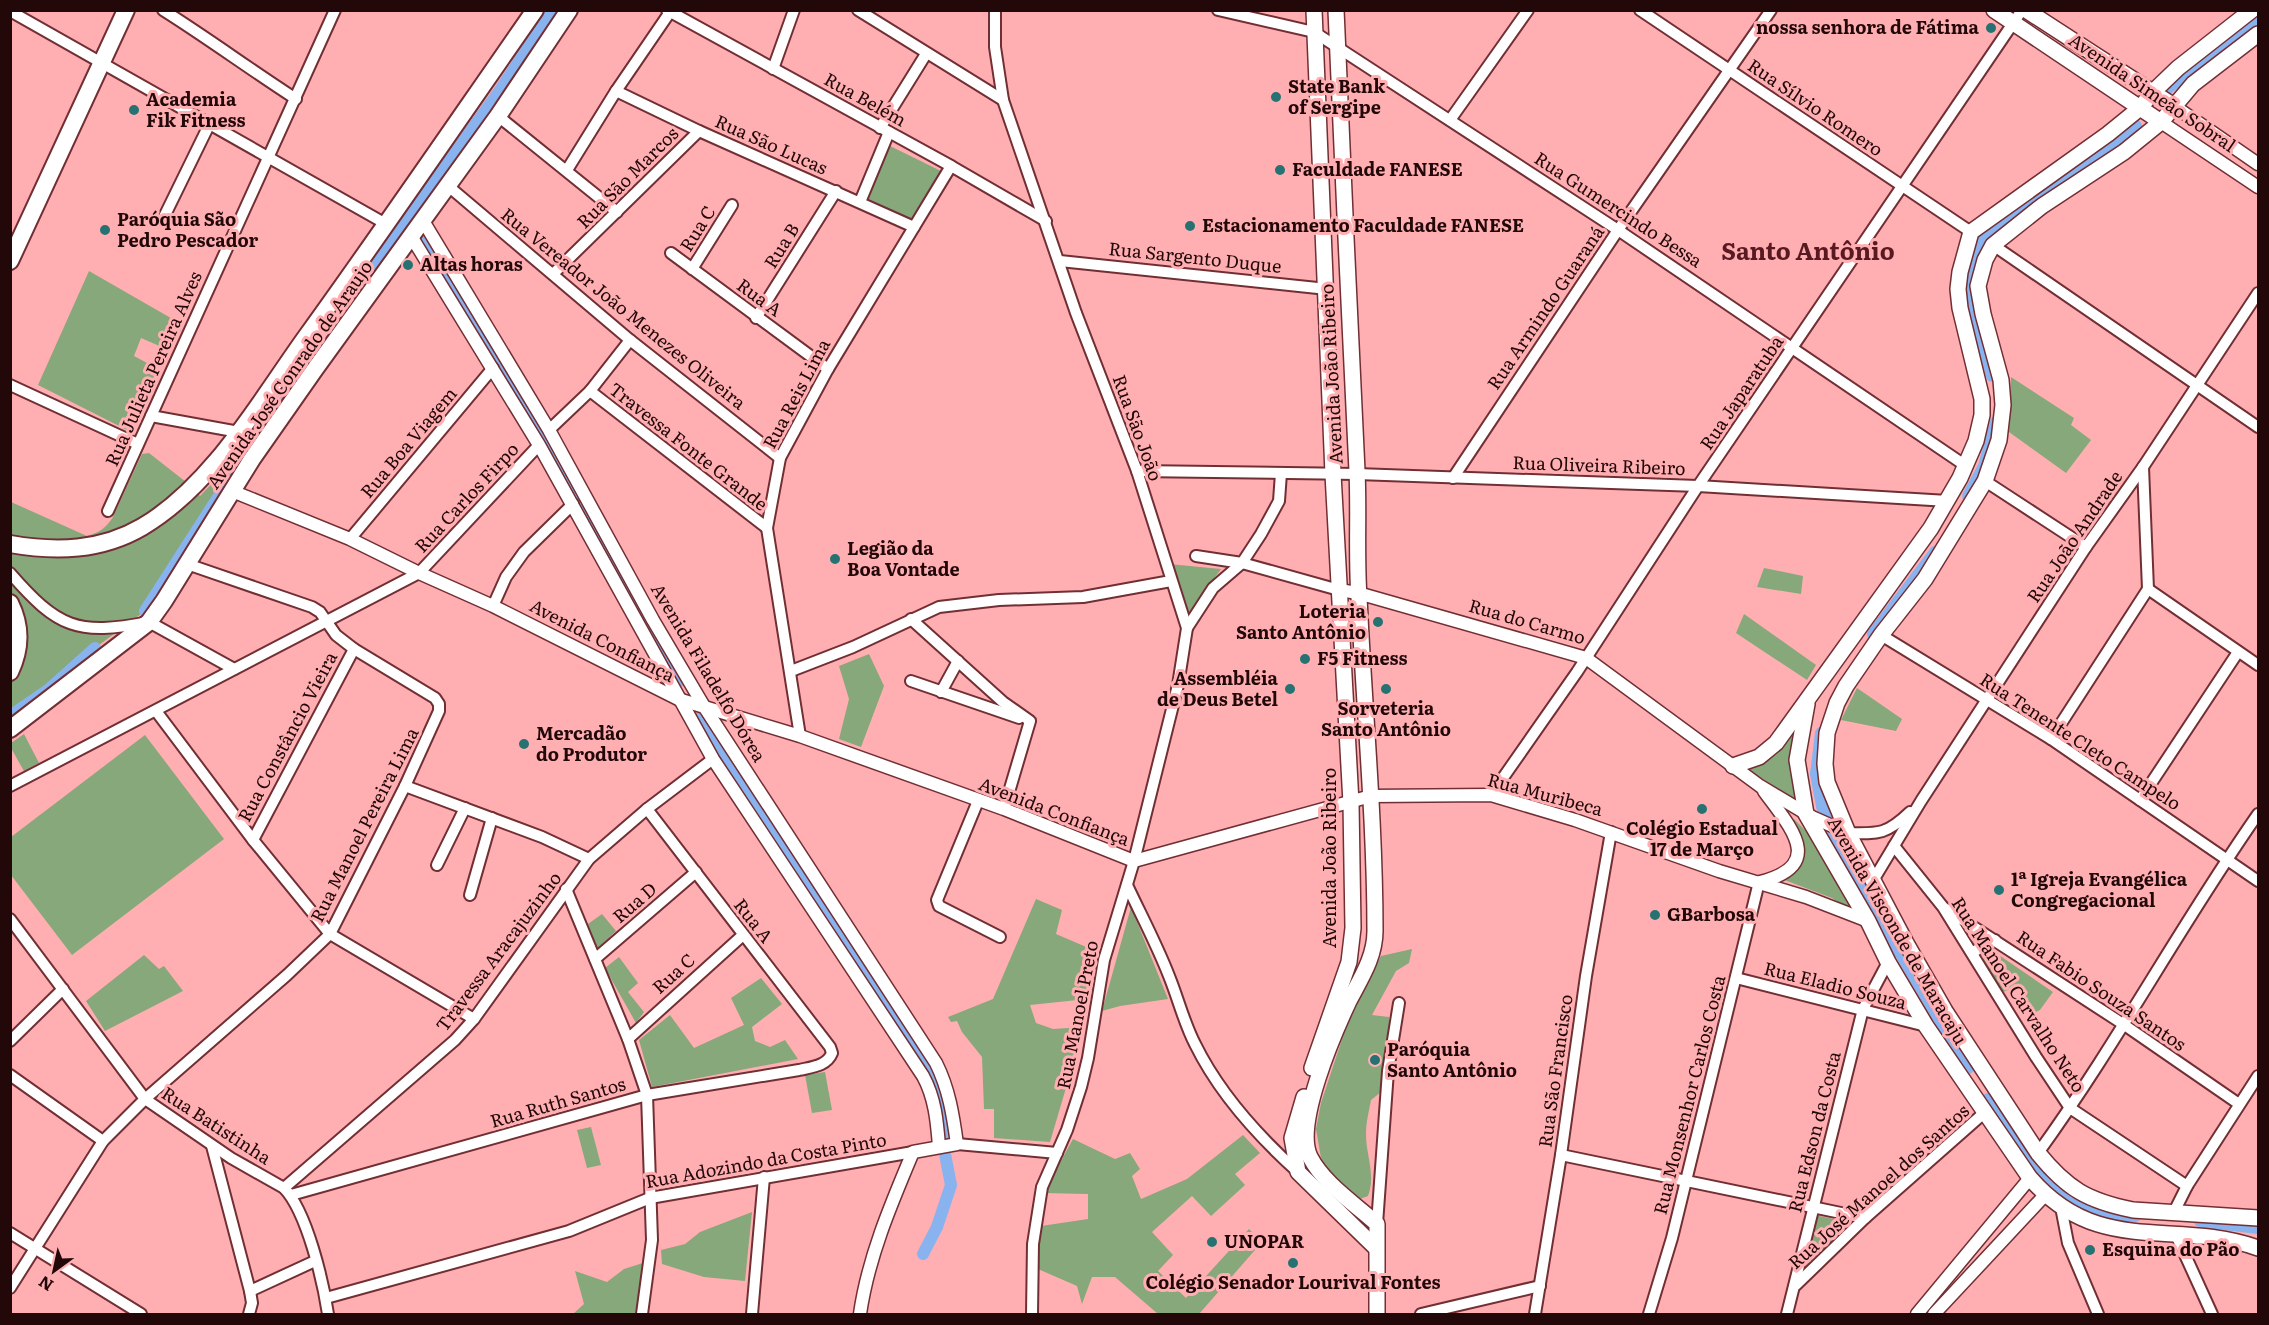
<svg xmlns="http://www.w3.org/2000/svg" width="2269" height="1325" font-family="Literata,serif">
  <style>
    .green { fill: #87a87a }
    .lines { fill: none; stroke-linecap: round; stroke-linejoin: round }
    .canal { stroke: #88b3ef; stroke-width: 12 }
    .minor-casing { stroke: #712f34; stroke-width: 14 }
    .tertiary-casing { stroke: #712f34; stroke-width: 15 }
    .secondary-casing { stroke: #712f34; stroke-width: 18 }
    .primary-casing { stroke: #712f34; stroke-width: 20 }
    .minor { stroke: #fff; stroke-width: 10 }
    .tertiary { stroke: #fff; stroke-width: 12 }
    .secondary { stroke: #fff; stroke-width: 15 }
    .primary { stroke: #fff; stroke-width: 16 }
    .poi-dot { fill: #267172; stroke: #ffafb2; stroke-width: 2 }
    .labels { text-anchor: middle; stroke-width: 6; stroke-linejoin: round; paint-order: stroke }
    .poi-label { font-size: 18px; font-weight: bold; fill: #23080a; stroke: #ffafb2; text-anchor: start }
    .street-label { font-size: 18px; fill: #23080a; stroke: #ffafb2 }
    .district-label { font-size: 24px; font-weight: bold; fill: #591921; stroke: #ffafb2 }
  </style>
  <rect width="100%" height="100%" fill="#ffafb2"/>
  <g class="green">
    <polygon points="886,144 943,172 914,226 859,198"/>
    <polygon points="89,271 183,325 171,351 141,338 134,356 162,371 131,432 38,385"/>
    <polygon points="2011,377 2074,418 2071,425 2091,440 2066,473 2009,432"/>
    <path d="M149 453 186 482 200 496 217 478 224 481 145 611 95 648 48 690 11 716V502L87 536C100 532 106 528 113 517L142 454Z"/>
    <polygon points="1169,564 1221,569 1188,614"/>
    <polygon points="1764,568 1803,576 1801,594 1757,587"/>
    <polygon points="1744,614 1816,665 1807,680 1736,633"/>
    <polygon points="869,654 884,686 861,747 839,739 849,699 839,666"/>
    <polygon points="1857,688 1902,719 1896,731 1841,720"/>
    <path d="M1793 731 1792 753 1799 803 1745 767C1771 761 1779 752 1793 731Z"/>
    <polygon points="24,734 39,763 24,771 11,748 11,743"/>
    <polygon points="145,735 224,839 72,955 11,875 11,837"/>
    <polygon points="1794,819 1810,835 1855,914 1832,898 1782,879 1792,872 1792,823"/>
    <polygon points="1036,899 1062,910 1056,934 1098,952 1087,999 1030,1005 1036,1023 1053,1029 1084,1027 1050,1142 994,1138 994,1109 984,1109 982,1057 962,1032 957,1021 951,1022 948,1017 993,999"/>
    <polygon points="1131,907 1168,999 1120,1006 1102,1011"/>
    <polygon points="602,914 616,931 597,949 588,924"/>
    <path d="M1412 949 1409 963 1396 971 1372 1015 1389 1017 1390 1040 1381 1092 1371 1100C1369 1111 1366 1122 1366 1134 1366 1156 1376 1174 1368 1196L1360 1199 1350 1195 1333 1177 1321 1158 1316 1129 1321 1103 1347 1024 1358 996 1381 956Z"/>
    <polygon points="1993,951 2053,992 2040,1010 2030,1015 2021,985 2003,992 1983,962 1983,958"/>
    <polygon points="144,955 159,969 164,966 183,991 105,1031 86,1001"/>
    <polygon points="619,957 638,983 628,992 644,1012 636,1023 605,968"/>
    <polygon points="761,978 782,1004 752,1027 755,1041 770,1047 785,1040 798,1059 652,1087 639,1040 670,1015 694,1048 744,1025 731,998"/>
    <polygon points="825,1072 832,1110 812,1113 805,1075"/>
    <polygon points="591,1127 601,1165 587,1168 577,1130"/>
    <polygon points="1243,1135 1260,1153 1235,1174 1245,1185 1211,1216 1192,1196 1152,1232 1173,1255 1158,1271 1186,1298 1249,1229 1262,1242 1199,1314 1158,1314 1115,1277 1092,1277 1082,1304 1077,1286 1038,1269 1041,1226 1088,1219 1088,1194 1043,1193 1073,1139 1115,1159 1130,1153 1140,1169 1132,1176 1141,1199 1187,1179"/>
    <polygon points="752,1212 745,1281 704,1277 662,1264 661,1250 685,1244 700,1232"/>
    <polygon points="1814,1215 1854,1223 1807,1264"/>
    <polygon points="643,1263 637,1314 573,1314 584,1304 575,1271 607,1282 624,1269"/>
  </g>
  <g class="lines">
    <g class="canal">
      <polyline points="2163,92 2258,19"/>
      <path d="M408 218C501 371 594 523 678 682"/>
      <polyline points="350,299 498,93 553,10"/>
      <polyline points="1992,376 1971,301 1968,265 1982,236 2136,126"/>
      <polyline points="1968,496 1984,466 1996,422"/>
      <polyline points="145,611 301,368"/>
      <polyline points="1873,634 1935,552"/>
      <polyline points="10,716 48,690 95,648"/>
      <polyline points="697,719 824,911 935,1076 944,1122 945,1154 951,1185 937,1227 923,1254"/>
      <polyline points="1821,733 1816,774 1823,811 1839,844 1876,912 1968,1068"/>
      <polyline points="1988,1099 2047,1186 2077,1204 2100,1213 2135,1216"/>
      <polyline points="2200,1221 2258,1228"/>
    </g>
    <g class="minor-casing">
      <g id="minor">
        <path d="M163 10C209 39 251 70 296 99"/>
        <polyline points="667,10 951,166 1046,221"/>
        <polyline points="858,10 1003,100"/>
        <polyline points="995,10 995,47 1003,100 1076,313 1137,471 1187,628 1178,685 1134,861 1104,960 1088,1058 1081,1087 1067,1130 1042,1187 1033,1244 1032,1314"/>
        <polyline points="1218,10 1314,32 1618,230 1966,466"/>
        <polyline points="1640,10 1971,232"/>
        <polyline points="10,11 386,224"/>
        <polyline points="773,69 794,10"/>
        <polyline points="616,91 699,131 914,227"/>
        <polyline points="498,116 617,212"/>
        <polyline points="1450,120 1528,10"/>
        <polyline points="880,128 926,54"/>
        <polyline points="567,170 616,91 670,12"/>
        <polyline points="447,185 630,340 780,458"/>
        <polyline points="860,202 889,132"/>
        <polyline points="164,217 210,123"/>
        <polyline points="1993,245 2258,427"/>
        <polyline points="671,253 828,369"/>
        <polyline points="1060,261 1327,289"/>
        <polyline points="692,269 732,205"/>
        <polyline points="553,274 699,131"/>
        <polyline points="756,318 836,191"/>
        <polyline points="10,385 138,444"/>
        <polyline points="590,391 767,528"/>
        <polyline points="151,416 239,432"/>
        <polyline points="549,430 590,391 630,340"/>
        <polyline points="2143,467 2148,589"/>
        <polyline points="1137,471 1357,474 1698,486 1948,501"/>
        <polyline points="1453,478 1618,230 1771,10"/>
        <polyline points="1985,481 2086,547"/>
        <polyline points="108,511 335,10"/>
        <polyline points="350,539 493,368"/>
        <polyline points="1196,556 1242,563 1339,590"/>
        <path d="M10 573C58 628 77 636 149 622L234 669"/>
        <polyline points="2148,589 2258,665"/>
        <polyline points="493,606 506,577 524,552 573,504"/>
        <polyline points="911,619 1003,702 1030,721 1004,809"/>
        <polyline points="1187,628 1213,588 1242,563 1261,534 1279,501 1281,473"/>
        <polyline points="1881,635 2051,739 2258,881"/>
        <polyline points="791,671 853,647 939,607 999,600 1083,597 1171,581"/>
        <polyline points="911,681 1019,718"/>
        <polyline points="941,692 958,661"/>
        <polyline points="156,711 253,840 330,934 474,1019"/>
        <polyline points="800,736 767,528 780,458 828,369 951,166"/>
        <polyline points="2051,739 2148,589"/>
        <polyline points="10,786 419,573 539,445"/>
        <polyline points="405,786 542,837 589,859"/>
        <polyline points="1491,795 1577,672 1698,486 2022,10"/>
        <polyline points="2140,800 2238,652"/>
        <polyline points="978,801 937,900 939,906 1000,937"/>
        <path d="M1848 833C1880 834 1887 834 1910 812"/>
        <polyline points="253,840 354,649"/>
        <polyline points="1894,846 1943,907 2036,1057 2070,1108 2187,1186"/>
        <polyline points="437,865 465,808"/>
        <polyline points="1874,879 1921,801 2086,547 2143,467 2258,293"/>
        <path d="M1127 885C1141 915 1157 945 1169 976 1178 998 1184 1023 1195 1044 1219 1093 1258 1136 1298 1172"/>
        <polyline points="566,889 628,1039 647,1095 652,1240 642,1314"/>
        <polyline points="470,895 492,818"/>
        <polyline points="1946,909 2123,1024 2239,1104"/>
        <path d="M10 919 145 1099 231 1158 284 1188C307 1212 323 1281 328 1314"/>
        <polyline points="1973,952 1995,940"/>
        <polyline points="595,959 696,872"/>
        <polyline points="1736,978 1926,1026"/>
        <polyline points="628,1039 743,935"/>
        <polyline points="10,1041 63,989"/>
        <polyline points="10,1075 103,1141"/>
        <polyline points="957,1144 1057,1153"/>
        <polyline points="212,1146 250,1291 252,1303 249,1314"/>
        <path d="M2038 1153C2117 1044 2181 924 2258 814"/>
        <polyline points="1561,1155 1865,1218"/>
        <polyline points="284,1188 455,1040 474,1019 589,859 647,809 713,759"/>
        <path d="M291 1195 647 1095 799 1070C812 1067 827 1066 832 1053L830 1047 647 809"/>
        <polyline points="2061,1207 2068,1243 2098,1314"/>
        <polyline points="2174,1212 2187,1186 2258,1076"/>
        <polyline points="1377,1224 1388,1071 1399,1003"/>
        <polyline points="10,1233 141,1314"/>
        <polyline points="2176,1235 2212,1314"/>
        <polyline points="1796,1285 1865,1218 1984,1113"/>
        <polyline points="10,1288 103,1141 145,1099 287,975 330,934 405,786 439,711 439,704 435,698 354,649 336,635 320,612 312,607 187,564"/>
        <polyline points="250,1291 315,1261"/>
        <polyline points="326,1298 569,1231 650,1198 913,1152"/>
        <polyline points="752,1314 764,1177"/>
        <polyline points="1421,1314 1540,1286"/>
        <polyline points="1535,1314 1561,1155 1586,976 1611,832"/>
        <polyline points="1649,1314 1672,1238 1759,882"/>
        <polyline points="1787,1314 1863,1009 1888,962"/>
      </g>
    </g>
    <g class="tertiary-casing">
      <g id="tertiary">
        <polyline points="2174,106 2258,164"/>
        <polyline points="2161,122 2258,187"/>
        <path d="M422 219 549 430 653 620 705 708 936 1063C949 1089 953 1115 957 1144L913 1152C891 1204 868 1258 860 1314"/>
        <path d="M411 236 539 445 713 759 923 1076C935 1098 937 1121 939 1146"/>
        <polyline points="232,491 350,539 419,573 493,606 678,699 800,736 1004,809 1134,861 1371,796 1491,795 1575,820 1719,871 1806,897 1868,921"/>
        <polyline points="1339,590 1358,593 1586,658 1760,786 1812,817 1848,833"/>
        <path d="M1760 882C1827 865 1790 827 1764 791"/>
        <polyline points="1917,1314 2030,1178"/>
        <polyline points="1934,1314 2045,1195"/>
      </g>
    </g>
    <g class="secondary-casing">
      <g id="secondary">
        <path d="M1336 10C1342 164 1350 317 1357 471 1359 513 1356 555 1359 597 1364 708 1375 820 1375 931 1375 957 1361 978 1349 1001 1334 1033 1294 1124 1310 1157 1324 1184 1355 1204 1377 1224V1314"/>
        <polyline points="1994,10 2161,122"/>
        <polyline points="2026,10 2174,106"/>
        <path d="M2258 34 2193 84 2161 122 2124 152 2042 206 1993 245 1985 260 1978 286 1983 314 2001 380 2003 405 1999 440 1985 481 1925 579 1881 635 1846 686 1837 703 1827 733 1825 764 1827 782 1848 833 1906 943 1945 1011 2038 1153C2067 1189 2088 1201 2133 1210L2258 1218"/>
        <path d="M1807 704 1797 760 1806 814 1868 921 1888 962 1926 1026 2030 1178C2099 1258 2174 1218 2258 1248"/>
        <polyline points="1733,766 1759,757 1776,743 1931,528 1960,478 1976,441 1982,415 1982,399 1960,308 1958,289 1960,272 1971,232 2108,134 2140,108 2153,92 2178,68 2252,10"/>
        <polyline points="1312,1068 1349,962 1353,928 1351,803 1333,474 1314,10"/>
        <polyline points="1304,1097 1292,1138 1298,1172 1376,1248"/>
      </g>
    </g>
    <g class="primary-casing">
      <g id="primary">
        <polyline points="10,261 126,10"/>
        <path d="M10 544C56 552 101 551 142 527 212 486 260 401 306 337 384 229 459 119 535 10"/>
        <path d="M10 603C21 625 21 649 10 672"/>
        <polyline points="10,729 149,622 164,601 252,459 315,369 498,116 569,10"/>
      </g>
    </g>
    <use href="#minor" class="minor"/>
    <use href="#tertiary" class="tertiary"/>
    <use href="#secondary" class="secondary"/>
    <use href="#primary" class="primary"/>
  </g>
  <g class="poi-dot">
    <circle cx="1991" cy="28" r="6"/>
    <circle cx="1276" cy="97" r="6"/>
    <circle cx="134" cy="110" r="6"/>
    <circle cx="1280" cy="170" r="6"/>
    <circle cx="1190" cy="226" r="6"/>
    <circle cx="105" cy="230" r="6"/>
    <circle cx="408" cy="265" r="6"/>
    <circle cx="835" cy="559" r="6"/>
    <circle cx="1378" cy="622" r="6"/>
    <circle cx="1305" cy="659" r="6"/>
    <circle cx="1290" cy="689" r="6"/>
    <circle cx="1386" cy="689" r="6"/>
    <circle cx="524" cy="744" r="6"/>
    <circle cx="1702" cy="809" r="6"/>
    <circle cx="1999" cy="890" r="6"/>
    <circle cx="1655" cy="915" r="6"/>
    <circle cx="1375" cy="1060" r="6"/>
    <circle cx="1212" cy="1242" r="6"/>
    <circle cx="2090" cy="1250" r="6"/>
    <circle cx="1293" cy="1263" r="6"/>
  </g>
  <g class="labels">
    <g class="poi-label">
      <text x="1979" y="34" text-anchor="end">nossa senhora de Fátima</text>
      <text x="1288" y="93">State Bank<tspan x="1288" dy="21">of Sergipe</tspan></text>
      <text x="146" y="106">Academia<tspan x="146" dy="21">Fik Fitness</tspan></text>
      <text x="1292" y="176">Faculdade FANESE</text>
      <text x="117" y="226">Paróquia São<tspan x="117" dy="21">Pedro Pescador</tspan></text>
      <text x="1202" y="232">Estacionamento Faculdade FANESE</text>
      <text x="420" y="271">Altas horas</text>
      <text x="847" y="555">Legião da<tspan x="847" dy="21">Boa Vontade</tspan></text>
      <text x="1366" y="618" text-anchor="end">Loteria<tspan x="1366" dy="21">Santo Antônio</tspan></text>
      <text x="1317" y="665">F5 Fitness</text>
      <text x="1278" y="685" text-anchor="end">Assembléia<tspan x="1278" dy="21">de Deus Betel</tspan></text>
      <text x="1386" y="715" text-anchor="middle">Sorveteria<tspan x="1386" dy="21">Santo Antônio</tspan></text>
      <text x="536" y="740">Mercadão<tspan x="536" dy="21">do Produtor</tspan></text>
      <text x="1702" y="835" text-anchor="middle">Colégio Estadual<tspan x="1702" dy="21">17 de Março</tspan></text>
      <text x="2011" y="886">1ª Igreja Evangélica<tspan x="2011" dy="21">Congregacional</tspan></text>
      <text x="1667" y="921">GBarbosa</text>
      <text x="1387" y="1056">Paróquia<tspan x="1387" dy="21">Santo Antônio</tspan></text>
      <text x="1224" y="1248">UNOPAR</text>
      <text x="2102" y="1256">Esquina do Pão</text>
      <text x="1293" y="1289" text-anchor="middle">Colégio Senador Lourival Fontes</text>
    </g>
    <g class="street-label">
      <text transform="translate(2152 93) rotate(34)" y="6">Avenida Simeão Sobral</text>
      <text transform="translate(865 100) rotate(29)" y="6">Rua Belém</text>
      <text transform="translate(1815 108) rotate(34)" y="6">Rua Sílvio Romero</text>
      <text transform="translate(771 145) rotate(24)" y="6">Rua São Lucas</text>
      <text transform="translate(628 178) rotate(-45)" y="6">Rua São Marcos</text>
      <text transform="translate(1618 210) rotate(33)" y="6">Rua Gumercindo Bessa</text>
      <text transform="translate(698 229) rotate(-58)" y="6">Rua C</text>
      <text transform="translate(782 246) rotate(-58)" y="6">Rua B</text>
      <text transform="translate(1195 258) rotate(6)" y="6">Rua Sargento Duque</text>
      <text transform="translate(759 298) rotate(36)" y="6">Rua A</text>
      <text transform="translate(1546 308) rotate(-56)" y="6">Rua Armindo Guaraná</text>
      <text transform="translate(623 309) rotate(39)" y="6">Rua Vereador João Menezes Oliveira</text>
      <text transform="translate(154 369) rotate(-66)" y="6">Rua Julieta Pereira Alves</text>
      <text transform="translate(1332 374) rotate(-93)" y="6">Avenida João Ribeiro</text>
      <text transform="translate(290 375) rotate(-55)" y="6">Avenida José Conrado de Araujo</text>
      <text transform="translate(1742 393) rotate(-56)" y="6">Rua Japaratuba</text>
      <text transform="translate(797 394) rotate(-62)" y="6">Rua Reis Lima</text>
      <text transform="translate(1137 428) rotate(70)" y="6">Rua São João</text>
      <text transform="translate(409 443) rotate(-50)" y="6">Rua Boa Viagem</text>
      <text transform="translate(688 447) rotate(38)" y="6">Travessa Fonte Grande</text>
      <text transform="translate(1599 466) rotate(2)" y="6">Rua Oliveira Ribeiro</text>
      <text transform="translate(467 498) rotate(-47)" y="6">Rua Carlos Firpo</text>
      <text transform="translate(2075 537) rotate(-56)" y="6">Rua João Andrade</text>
      <text transform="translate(1527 622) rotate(16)" y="6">Rua do Carmo</text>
      <text transform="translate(602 641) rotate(27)" y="6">Avenida Confiança</text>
      <text transform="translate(708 673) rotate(59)" y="6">Avenida Filadelfo Dórea</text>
      <text transform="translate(288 737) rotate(-62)" y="6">Rua Constâncio Vieira</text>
      <text transform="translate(2080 742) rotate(33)" y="6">Rua Tenente Cleto Campelo</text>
      <text transform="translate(1545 795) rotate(15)" y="6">Rua Muribeca</text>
      <text transform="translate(1054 812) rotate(21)" y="6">Avenida Confiança</text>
      <text transform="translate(365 825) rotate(-63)" y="6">Rua Manoel Pereira Lima</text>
      <text transform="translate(1330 858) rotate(-90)" y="6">Avenida João Ribeiro</text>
      <text transform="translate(635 903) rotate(-41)" y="6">Rua D</text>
      <text transform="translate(753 921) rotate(52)" y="6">Rua A</text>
      <text transform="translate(1897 931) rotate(60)" y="6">Avenida Visconde de Maracaju</text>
      <text transform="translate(499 952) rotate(-53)" y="6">Travessa Aracajuzinho</text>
      <text transform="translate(674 974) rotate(-42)" y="6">Rua C</text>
      <text transform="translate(1835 986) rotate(14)" y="6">Rua Eladio Souza</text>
      <text transform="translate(2101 991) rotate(34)" y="6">Rua Fabio Souza Santos</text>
      <text transform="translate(2018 995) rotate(57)" y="6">Rua Manoel Carvalho Neto</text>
      <text transform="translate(1078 1015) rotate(-79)" y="6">Rua Manoel Preto</text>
      <text transform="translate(1556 1071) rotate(-82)" y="6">Rua São Francisco</text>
      <text transform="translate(1690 1095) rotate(-76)" y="6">Rua Monsenhor Carlos Costa</text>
      <text transform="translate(558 1103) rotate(-16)" y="6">Rua Ruth Santos</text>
      <text transform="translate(216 1126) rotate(33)" y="6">Rua Batistinha</text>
      <text transform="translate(1815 1132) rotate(-76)" y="6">Rua Edson da Costa</text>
      <text transform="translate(766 1161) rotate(-10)" y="6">Rua Adozindo da Costa Pinto</text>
      <text transform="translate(1879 1187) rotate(-42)" y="6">Rua José Manoel dos Santos</text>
    </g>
    <g class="district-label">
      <text x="1808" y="260">Santo Antônio</text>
    </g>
  </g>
  <rect width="2269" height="1325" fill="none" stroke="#23080a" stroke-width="24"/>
  <g transform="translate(54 1271) rotate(213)" stroke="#ffafb2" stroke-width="4.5" paint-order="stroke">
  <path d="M0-4.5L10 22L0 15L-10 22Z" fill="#23080a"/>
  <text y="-9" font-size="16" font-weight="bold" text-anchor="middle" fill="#23080a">N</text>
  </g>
</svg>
